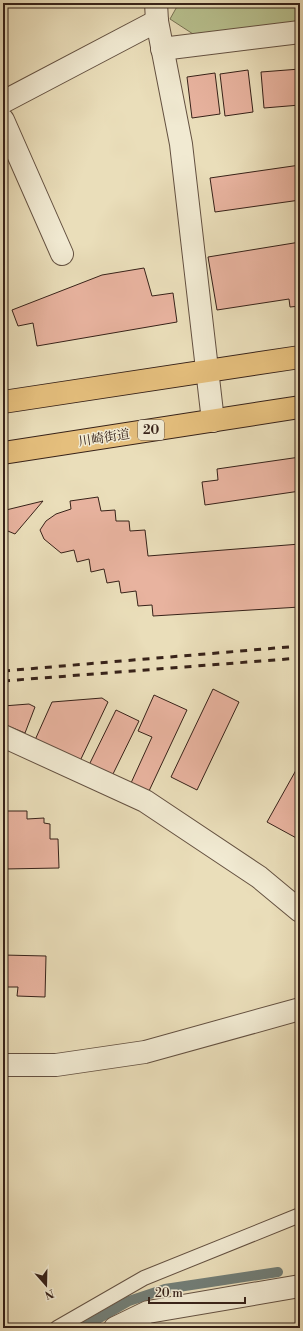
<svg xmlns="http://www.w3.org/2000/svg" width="303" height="1331" font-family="'Libre Bodoni','Noto Serif JP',serif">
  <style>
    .green { fill: #b8c18f; stroke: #787254 }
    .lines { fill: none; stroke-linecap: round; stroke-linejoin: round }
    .stream { stroke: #727e77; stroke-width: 10 }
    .building { fill: #e8b39f; stroke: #372219 }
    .service-casing { stroke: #645141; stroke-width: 16 }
    .minor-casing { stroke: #645141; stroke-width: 24 }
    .primary-casing { stroke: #372219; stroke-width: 24 }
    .service { stroke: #f1ead2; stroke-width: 14 }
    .minor { stroke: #f1ead2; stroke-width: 22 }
    .primary { stroke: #e5bf7d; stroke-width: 22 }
    .rail { stroke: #372219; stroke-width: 3; stroke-dasharray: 7 7; stroke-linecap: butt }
    .labels { text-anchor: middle; stroke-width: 3; stroke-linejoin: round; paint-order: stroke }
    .shield { fill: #f1ead2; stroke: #6f5e50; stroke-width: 1 }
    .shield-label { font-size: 12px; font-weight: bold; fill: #372219 }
    .street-label { font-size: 13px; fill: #372219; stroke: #f1ead2 }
  </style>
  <rect width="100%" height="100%" fill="#eadeba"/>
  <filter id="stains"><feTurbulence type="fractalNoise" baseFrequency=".005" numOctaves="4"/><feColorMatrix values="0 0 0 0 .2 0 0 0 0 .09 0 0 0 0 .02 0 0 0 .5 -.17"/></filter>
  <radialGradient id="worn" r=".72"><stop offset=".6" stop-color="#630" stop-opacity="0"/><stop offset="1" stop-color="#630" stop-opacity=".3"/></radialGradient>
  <polygon class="green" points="179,3 300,3 300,22 193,34 170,19"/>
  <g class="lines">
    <polyline class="stream" points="82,1328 129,1301 165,1289 278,1272"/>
  </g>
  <g class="building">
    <polygon points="300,69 300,105 264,108 261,72"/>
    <polygon points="248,70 253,112 225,116 220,74"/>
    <polygon points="215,73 220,114 192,118 187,77"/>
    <polygon points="300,165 300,200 215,212 210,178"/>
    <polygon points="300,242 300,306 290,307 289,299 217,310 208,257"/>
    <polygon points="144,268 152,296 173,293 177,322 37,346 33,323 18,326 12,310 102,275"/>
    <polygon points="300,457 300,491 205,505 202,482 218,480 217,469"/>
    <polygon points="98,497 101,511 115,510 116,521 129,521 130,531 145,530 148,556 300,544 300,607 153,616 152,605 138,606 136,591 121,593 119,581 107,583 104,569 91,572 89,559 77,562 74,550 61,553 44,539 40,530 46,521 56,514 71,509 70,501"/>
    <polygon points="3,499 6,510 43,501 15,534 3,529"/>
    <polygon points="213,689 239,702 197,790 171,777"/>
    <polygon points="154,695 187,710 149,791 131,783 152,737 138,731"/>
    <polygon points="102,698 108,702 80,761 35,740 52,702"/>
    <polygon points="29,704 35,707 25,733 3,724 3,706"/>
    <polygon points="116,710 139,721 112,776 89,765"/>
    <polygon points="300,763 300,840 267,822"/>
    <polygon points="3,811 27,811 27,819 44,818 44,823 50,824 50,839 58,839 59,868 4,869 5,876 3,876"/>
    <polygon points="3,955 46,956 45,997 17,996 18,987 3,987"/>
  </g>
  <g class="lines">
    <g class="service-casing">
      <polyline id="service" points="57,1328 144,1278 300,1215"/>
    </g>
    <g class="minor-casing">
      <g id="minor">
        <polyline points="156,3 157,21 181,144 213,421"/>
        <polyline points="162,49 300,32"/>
        <polyline points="3,102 157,21"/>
        <polyline points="3,120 62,254"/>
        <polyline points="3,736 145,801 259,877 300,911"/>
        <polyline points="3,1065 56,1065 145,1052 300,1009"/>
        <polyline points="115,1328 148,1312 300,1286"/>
      </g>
    </g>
    <g class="primary-casing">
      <g id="primary">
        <polyline points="3,402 300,357"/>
        <polyline points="3,453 300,407"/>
      </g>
    </g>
    <use href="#service" class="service"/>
    <use href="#minor" class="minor"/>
    <use href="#primary" class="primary"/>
    <g class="rail">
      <polyline points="3,671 300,646"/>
      <polyline points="3,681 300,658"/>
    </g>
  </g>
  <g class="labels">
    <rect class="shield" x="138" y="420" width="26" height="20" rx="3"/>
    <g class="shield-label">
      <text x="151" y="434">20</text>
    </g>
    <g class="street-label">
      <text transform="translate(104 437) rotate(-9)" y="5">川崎街道</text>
    </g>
  </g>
  <rect width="303" height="1331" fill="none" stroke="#eadeba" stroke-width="16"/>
  <rect x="4" y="4" width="295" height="1323" fill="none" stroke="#372219" stroke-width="2"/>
  <rect x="8" y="8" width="287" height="1315" fill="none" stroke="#372219"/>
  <g transform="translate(46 1285) rotate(160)" stroke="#f1ead2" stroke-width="3" paint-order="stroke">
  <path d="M0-3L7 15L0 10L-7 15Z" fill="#372219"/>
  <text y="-6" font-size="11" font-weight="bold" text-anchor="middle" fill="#372219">N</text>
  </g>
  <path d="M149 1297v6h96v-6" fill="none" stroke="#372219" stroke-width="2"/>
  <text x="155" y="1297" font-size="12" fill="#372219" stroke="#f1ead2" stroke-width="3" paint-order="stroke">20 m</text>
  <rect width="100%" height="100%" filter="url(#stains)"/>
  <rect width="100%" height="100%" fill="url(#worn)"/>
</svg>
